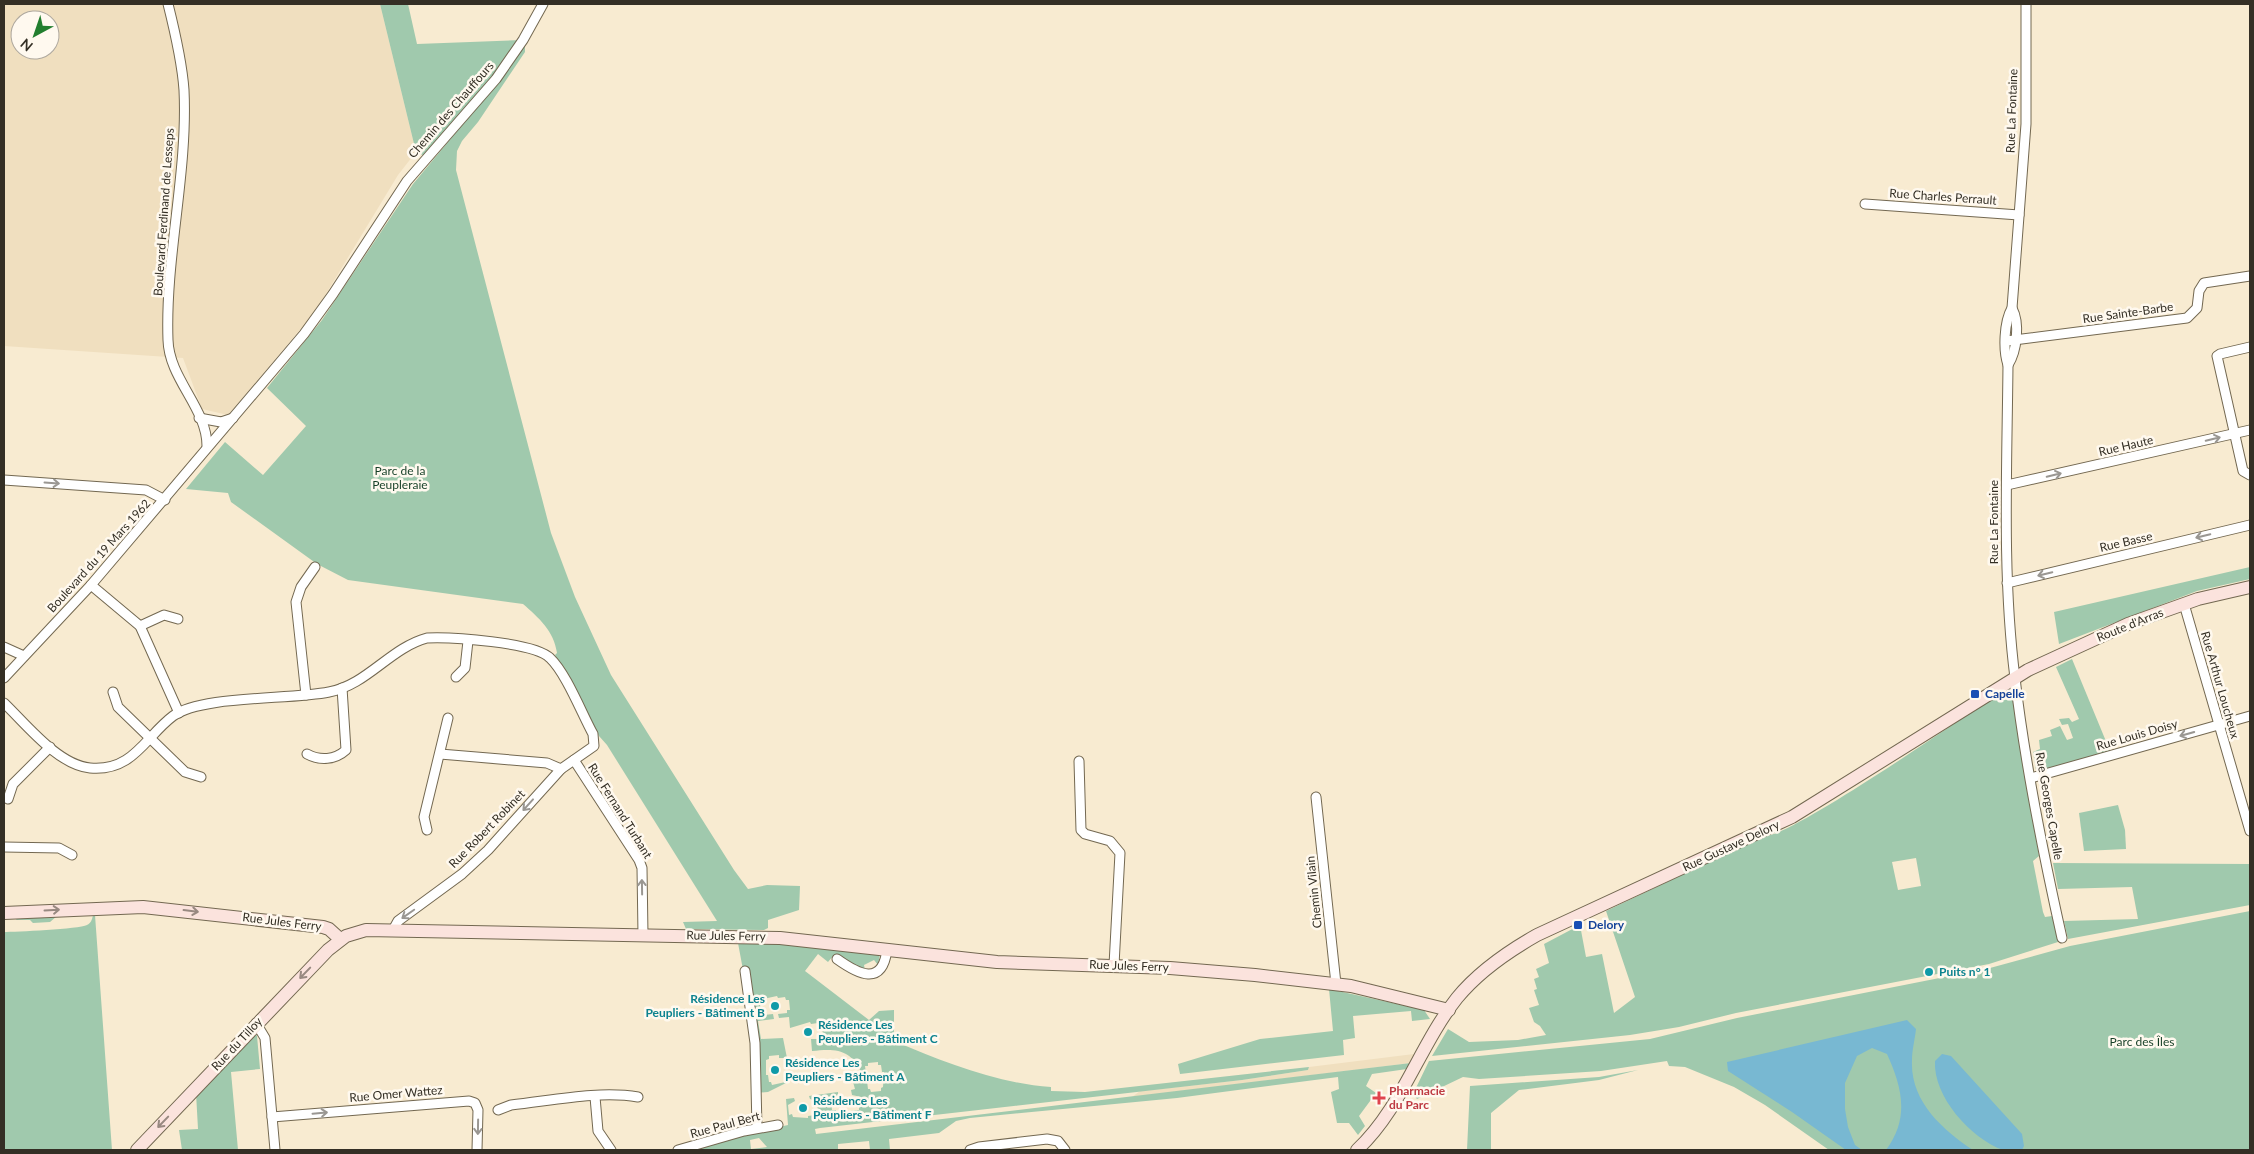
<svg xmlns="http://www.w3.org/2000/svg" width="2254" height="1154" font-family="Lato,sans-serif">
  <style>
    .built { fill: #f0dfbf; fill-rule: evenodd }
    .green { fill: #a0c9ad; fill-rule: evenodd }
    .water { fill: #78b8d2 }
    .lines { fill: none; stroke-linecap: round; stroke-linejoin: round }
    .street-casing { stroke: #736851; stroke-width: 11 }
    .secondary-casing { stroke: #736851; stroke-width: 14 }
    .street { stroke: #fff; stroke-width: 9 }
    .secondary { stroke: #fbe3dd; stroke-width: 12 }
    .oneway { stroke: #9a9792 }
    .oneway2 { stroke: #988981 }
    .transit-dot { fill: #1a4fb4; stroke: #fff9ef; stroke-width: 2 }
    .culture-dot { fill: #0f9aa8; stroke: #fff9ef; stroke-width: 2 }
    .health-dot { fill: #e0444e; stroke: #fff9ef; stroke-width: 2 }
    .labels { text-anchor: middle; stroke-width: 5; stroke-linejoin: round; paint-order: stroke }
    .street-label { font-size: 12px; fill: #342f25; stroke: #fff9ef }
    .park-label { font-size: 12px; fill: #163f27; stroke: #fff9ef }
    .transit-label { font-size: 12px; font-weight: bold; fill: #164399; stroke: #fff9ef; text-anchor: start }
    .culture-label { font-size: 12px; font-weight: bold; fill: #0d838f; stroke: #fff9ef; text-anchor: start }
    .health-label { font-size: 12px; font-weight: bold; fill: #be3a42; stroke: #fff9ef; text-anchor: start }
  </style>
  <rect width="100%" height="100%" fill="#f8ebd1"/>
  <g class="built">
    <path d="M4 4H380L416 152 398 175 315 312 228 415 202 409 183 358 4 346ZM20 20H50V50H20Z"/>
    <polygon points="1414,1054 1416,1056 1411,1063 1132,1097 1140,1091 1151,1090 1242,1080 1308,1070 1309,1067"/>
  </g>
  <g class="green">
    <polygon points="380,4 408,4 417,44 523,40 427,157 416,152"/>
    <path d="M525 43V52L478 122 462 141 457 151 456 170 551 533 575 597 611 675 734 870 748 889 767 885 800 886 799 910 768 920V928L764 930 686 929 683 922 717 921 607 745 599 736 555 655 557 653C554 631 539 618 523 604L348 580 317 564 231 502 228 493 186 489 225 442 263 475 306 426 267 388 322 320 413 184 498 82Z"/>
    <polygon points="2250,567 2250,579 2197,591 2059,644 2054,612"/>
    <polygon points="2072,659 2110,751 2040,772 2036,770 2033,752 2040,749 2039,740 2052,736 2050,730 2060,726 2067,740 2073,738 2068,724 2062,725 2059,719 2069,718 2072,722 2079,719 2056,667"/>
    <path d="M2005 689 2011 690 2039 856 2033 861 2043 912 2045 917 2052 916 2058 942 1989 964 1736 1013 1679 1027 1630 1035 1432 1056 1448 1029 1469 1042 1518 1040 1546 1035 1540 1026 1534 1022 1529 1008 1539 1005 1534 990 1537 989 1534 979 1539 977 1536 969 1549 963 1544 944 1580 925 1586 957 1602 954 1614 1013 1635 997 1606 911 1764 836C1785 841 1976 709 2005 689ZM1916 858 1921 886 1898 890 1892 862Z"/>
    <polygon points="2118,805 2125,830 2126,849 2084,851 2079,813"/>
    <polygon points="2053,863 2250,864 2250,905 2068,939 2064,921 2138,919 2132,887 2058,889"/>
    <polygon points="2250,911 2250,1150 1829,1150 1765,1105 1734,1087 1685,1067 1669,1066 1667,1061 1601,1071 1479,1079 1463,1077 1417,1099 1413,1094 1429,1061 1650,1039 1737,1018 1990,968 2070,946"/>
    <path d="M93 915H95L112 1150H4V932C15 932 79 929 87 925 91 923 92 920 93 915Z"/>
    <polygon points="57,916 50,922 33,923 30,920 17,920 12,917"/>
    <path d="M738 943 780 944 880 954 878 965 874 960 864 965 865 970 833 956 828 962 818 954 805 971 869 1020 879 1011 894 1010V1041C944 1062 996 1083 1051 1087V1091L1085 1092 1309 1067 1308 1070 1242 1080 820 1128 815 1129 816 1134 1411 1063 1407 1069 1372 1074 1366 1086 1376 1093 1359 1116 1365 1126 1358 1135 1349 1123H1337L1331 1092 1339 1089 1338 1077 1177 1098 970 1118 956 1121 939 1133 889 1139 890 1150H870L869 1141 838 1144V1150H691L739 1136 788 1125 786 1099 794 1098 795 1101 788 1105 789 1115 792 1114 793 1117 808 1118V1116L815 1115V1112L818 1111 817 1102 810 1099 809 1096 838 1092V1096L831 1100 832 1110H836V1112L851 1113V1111L859 1110V1107L862 1106 861 1097 852 1095 851 1090 855 1089 853 1082 867 1081 868 1089H870L871 1092 881 1091V1088L883 1087 884 1072H882L881 1065H878V1062L868 1063V1066H865L866 1074H862C852 1050 837 1048 812 1051L811 1039H820V1036L823 1035 822 1025 819 1026 818 1023 811 1024 810 1022 790 1028 789 1017 779 1018 778 1014 787 1013V1010H790L789 1000H786L785 997 778 998 777 996 763 999V1002L760 1003 761 1013 764 1012V1015L773 1014 774 1019 758 1021 761 1039 783 1038 787 1058H779V1055L769 1056V1059L766 1060V1075H768L769 1082H771L772 1085 790 1081 768 1092 756 1093 757 1045ZM759 1138 767 1147 751 1149 750 1140Z"/>
    <polygon points="1329,989 1424,1010 1430,1019 1412,1021 1411,1011 1353,1016 1355,1038 1343,1040 1344,1055 1180,1074 1178,1064 1260,1039 1333,1031"/>
    <polygon points="254,1030 257,1036 260,1069 231,1072 238,1150 182,1150 179,1130 198,1129 196,1093"/>
    <polygon points="1638,1070 1599,1080 1519,1090 1491,1113 1491,1150 1467,1150 1470,1086 1599,1077"/>
  </g>
  <g class="water">
    <path d="M1907 1020 1916 1029C1915 1039 1912 1050 1912 1060 1910 1101 1942 1129 1973 1150H1886C1910 1118 1902 1087 1887 1054L1872 1048 1857 1056 1845 1083V1109L1848 1127 1855 1145 1862 1150H1846L1792 1112 1728 1071 1727 1062Z"/>
    <path d="M1942 1054 1951 1056 2022 1134 2024 1146 2022 1150C2016 1150 2008 1152 2003 1150 1970 1138 1933 1096 1935 1061Z"/>
  </g>
  <g class="lines">
    <g class="street-casing">
      <g id="street">
        <path d="M168 4C175 32 182 61 184 90 188 173 165 257 168 340 169 379 207 408 207 446"/>
        <path d="M2026 4V124L2012 308C2004 322 2003 350 2008 365 2007 469 2002 575 2015 678 2025 765 2043 853 2062 938"/>
        <polyline points="1865,204 2019,215"/>
        <polyline points="2006,341 2187,318 2197,308 2199,291 2204,283 2250,276"/>
        <polyline points="2250,347 2220,354 2217,356 2243,471 2250,475"/>
        <path d="M2008 365C2017 351 2020 323 2012 308"/>
        <polyline points="199,418 221,422 233,418"/>
        <polyline points="4,480 146,490 165,500"/>
        <polyline points="2007,485 2250,430"/>
        <polyline points="2007,583 2250,525"/>
        <polyline points="91,585 140,626 179,713"/>
        <polyline points="2184,604 2250,831"/>
        <polyline points="140,626 164,615 178,619"/>
        <polyline points="4,647 24,656"/>
        <polyline points="456,677 465,668 468,641"/>
        <polyline points="4,678 91,585 304,334 333,294 407,181 496,79 523,40 543,4"/>
        <polyline points="113,692 118,707 151,739 185,772 201,777"/>
        <polyline points="306,695 296,602 301,587 315,567"/>
        <path d="M4 703C26 724 58 765 90 768 133 772 145 737 173 716 201 695 291 700 329 692 367 685 390 648 427 638 451 637 534 642 550 658 566 673 582 714 593 734L594 746 561 769 488 850 462 874 398 921 393 930"/>
        <path d="M307 754C320 761 335 760 346 750L342 688"/>
        <polyline points="440,754 547,763 561,769"/>
        <polyline points="574,760 639,860 642,868 643,935"/>
        <polyline points="1079,761 1081,830 1085,834 1110,841 1120,853 1114,965"/>
        <polyline points="2031,778 2250,716"/>
        <polyline points="1316,797 1336,984"/>
        <polyline points="8,799 13,784 50,747"/>
        <polyline points="427,830 424,817 448,718"/>
        <polyline points="4,847 59,848 72,855"/>
        <path d="M837 959C858 974 882 987 887 950"/>
        <polyline points="745,971 755,1043 757,1128"/>
        <polyline points="256,1023 265,1038 275,1150"/>
        <polyline points="595,1097 598,1131 611,1150"/>
        <path d="M498 1110 511 1105C550 1101 599 1090 638 1097"/>
        <polyline points="272,1117 469,1101 475,1103 478,1110 477,1150"/>
        <polyline points="678,1150 744,1131 778,1125"/>
        <polyline points="970,1150 979,1147 1047,1139 1058,1141 1065,1150"/>
      </g>
    </g>
    <g class="secondary-casing">
      <g id="secondary">
        <polyline points="4,913 143,907 323,927 329,929 340,939"/>
        <polyline points="137,1150 328,950 346,936 366,930 780,938 997,962 1170,968 1255,975 1351,986 1449,1010"/>
        <path d="M1357 1150C1402 1108 1419 1046 1457 998 1479 971 1507 952 1537 935L1792 817 2028 670 2128 624 2198 599 2250 587"/>
      </g>
    </g>
    <use href="#street" class="street"/>
    <use href="#secondary" class="secondary"/>
  </g>
  <defs><path id="oneway-shaft" d="M-6 0H5M1.5-3L5.5 0L1.5 3" fill="none" stroke-width="1.6" stroke-linecap="round" stroke-linejoin="round" transform="scale(1.25)"/></defs>
  <g class="oneway">
    <use href="#oneway-shaft" transform="translate(2213 439) rotate(-13)"/>
    <use href="#oneway-shaft" transform="translate(2054 475) rotate(-13)"/>
    <use href="#oneway-shaft" transform="translate(52 483) rotate(4)"/>
    <use href="#oneway-shaft" transform="translate(2203 536) rotate(167)"/>
    <use href="#oneway-shaft" transform="translate(2045 574) rotate(167)"/>
    <use href="#oneway-shaft" transform="translate(2187 734) rotate(164)"/>
    <use href="#oneway-shaft" transform="translate(528 805) rotate(132)"/>
    <use href="#oneway-shaft" transform="translate(642 887) rotate(-91)"/>
    <use href="#oneway-shaft" transform="translate(408 914) rotate(145)"/>
    <use href="#oneway-shaft" transform="translate(320 1113) rotate(-5)"/>
    <use href="#oneway-shaft" transform="translate(478 1127) rotate(91)"/>
  </g>
  <g class="oneway2">
    <use href="#oneway-shaft" transform="translate(52 910) rotate(-3)"/>
    <use href="#oneway-shaft" transform="translate(191 911) rotate(7)"/>
    <use href="#oneway-shaft" transform="translate(305 973) rotate(134)"/>
    <use href="#oneway-shaft" transform="translate(163 1122) rotate(134)"/>
  </g>
  <g class="transit-dot">
    <rect x="1970" y="689" width="10" height="10" rx="2.5"/>
    <rect x="1573" y="920" width="10" height="10" rx="2.5"/>
  </g>
  <g class="culture-dot">
    <circle cx="1929" cy="972" r="5"/>
    <circle cx="775" cy="1006" r="5"/>
    <circle cx="808" cy="1032" r="5"/>
    <circle cx="775" cy="1070" r="5"/>
    <circle cx="803" cy="1108" r="5"/>
  </g>
  <path class="health-dot" d="M1376.5 1090.5h5v5h5v5h-5v5h-5v-5h-5v-5h5z"/>
  <g class="labels">
    <g class="street-label">
      <text transform="translate(451 110) rotate(-49)" y="4">Chemin des Chauffours</text>
      <text transform="translate(2012 111) rotate(-88)" y="4">Rue La Fontaine</text>
      <text transform="translate(1943 197) rotate(4)" y="4">Rue Charles Perrault</text>
      <text transform="translate(164 212) rotate(-86)" y="4">Boulevard Ferdinand de Lesseps</text>
      <text transform="translate(2128 313) rotate(-8)" y="4">Rue Sainte-Barbe</text>
      <text transform="translate(2126 446) rotate(-13)" y="4">Rue Haute</text>
      <text transform="translate(1994 522) rotate(-90)" y="4">Rue La Fontaine</text>
      <text transform="translate(2126 542) rotate(-13)" y="4">Rue Basse</text>
      <text transform="translate(99 556) rotate(-48)" y="4">Boulevard du 19 Mars 1962</text>
      <text transform="translate(2130 625) rotate(-22)" y="4">Route d'Arras</text>
      <text transform="translate(2220 685) rotate(74)" y="4">Rue Arthur Loucheux</text>
      <text transform="translate(2137 735) rotate(-16)" y="4">Rue Louis Doisy</text>
      <text transform="translate(2049 806) rotate(80)" y="4">Rue Georges Capelle</text>
      <text transform="translate(620 811) rotate(58)" y="4">Rue Fernand Turbant</text>
      <text transform="translate(487 829) rotate(-46)" y="4">Rue Robert Robinet</text>
      <text transform="translate(1731 846) rotate(-25)" y="4">Rue Gustave Delory</text>
      <text transform="translate(1314 892) rotate(-96)" y="4">Chemin Vilain</text>
      <text transform="translate(282 922) rotate(7)" y="4">Rue Jules Ferry</text>
      <text transform="translate(726 936) rotate(1)" y="4">Rue Jules Ferry</text>
      <text transform="translate(1129 966) rotate(2)" y="4">Rue Jules Ferry</text>
      <text transform="translate(237 1044) rotate(-47)" y="4">Rue du Tilloy</text>
      <text transform="translate(396 1094) rotate(-5)" y="4">Rue Omer Wattez</text>
      <text transform="translate(725 1125) rotate(-15)" y="4">Rue Paul Bert</text>
    </g>
    <g class="park-label">
      <text x="400" y="475">Parc de la<tspan x="400" dy="14">Peupleraie</tspan></text>
      <text x="2142" y="1046">Parc des Îles</text>
    </g>
    <g class="transit-label">
      <text x="1985" y="698">Capelle</text>
      <text x="1588" y="929">Delory</text>
    </g>
    <g class="culture-label">
      <text x="1939" y="976">Puits n° 1</text>
      <text x="765" y="1003" text-anchor="end">Résidence Les<tspan x="765" dy="14">Peupliers - Bâtiment B</tspan></text>
      <text x="818" y="1029">Résidence Les<tspan x="818" dy="14">Peupliers - Bâtiment C</tspan></text>
      <text x="785" y="1067">Résidence Les<tspan x="785" dy="14">Peupliers - Bâtiment A</tspan></text>
      <text x="813" y="1105">Résidence Les<tspan x="813" dy="14">Peupliers - Bâtiment F</tspan></text>
    </g>
    <g class="health-label">
      <text x="1389" y="1095">Pharmacie<tspan x="1389" dy="14">du Parc</tspan></text>
    </g>
  </g>
  <rect width="2254" height="1154" fill="none" stroke="#342f25" stroke-width="10"/>
  <g transform="translate(35 35) rotate(220)"><circle r="24" fill="#fff9ef" stroke="#aea89e"/>
  <path d="M0-4L9 19L0 12L-9 19Z" fill="#227e2e"/>
  <text y="-8" font-size="14" font-weight="bold" text-anchor="middle" fill="#342f25">N</text>
  </g>
</svg>
